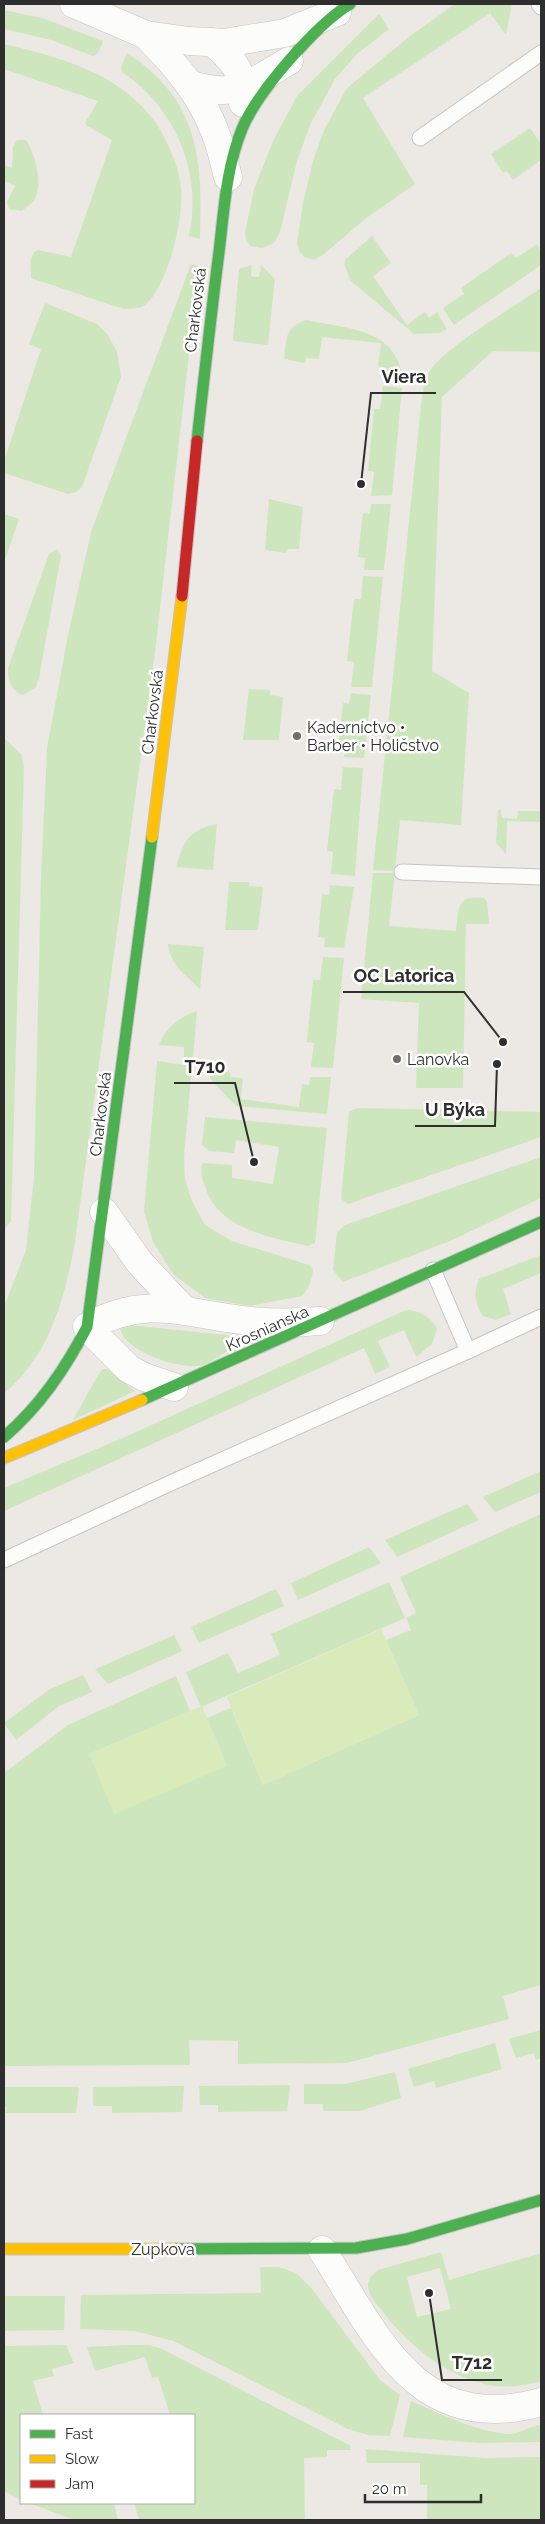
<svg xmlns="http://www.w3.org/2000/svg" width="545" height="2524" font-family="Raleway,sans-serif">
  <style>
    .green { fill: #cee6be; fill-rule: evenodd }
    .pitch { fill: #d9eabb }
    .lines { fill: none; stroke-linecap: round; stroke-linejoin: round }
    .lane-casing { stroke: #c5c4c5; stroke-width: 17 }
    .street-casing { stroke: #c5c4c5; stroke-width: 29 }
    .fast-casing { stroke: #c5c4c5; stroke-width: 13 }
    .slow-casing { stroke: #c5c4c5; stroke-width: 13 }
    .jam-casing { stroke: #c5c4c5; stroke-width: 13 }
    .lane { stroke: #fcfcfb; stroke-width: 15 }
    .street { stroke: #fcfcfb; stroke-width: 28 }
    .fast { stroke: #4caf50; stroke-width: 11 }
    .slow { stroke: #ffc107; stroke-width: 11 }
    .jam { stroke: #c62828; stroke-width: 11 }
    .poi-dot { fill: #706f6e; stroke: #fff; stroke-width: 2 }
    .labels { text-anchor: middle; stroke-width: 5; stroke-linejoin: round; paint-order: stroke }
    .street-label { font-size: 16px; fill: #2e2e2e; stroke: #fff }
    .poi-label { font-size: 16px; fill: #2e2e2e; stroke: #fff; text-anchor: start }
    .leader { fill: none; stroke: #2e2e2e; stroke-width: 2 }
    .callout-dot { fill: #2e2e2e; stroke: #fff; stroke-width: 2 }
    .callout-label { font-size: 18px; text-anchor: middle; font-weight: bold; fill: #2e2e2e; stroke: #fff; stroke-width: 5; stroke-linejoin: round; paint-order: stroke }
  </style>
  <rect width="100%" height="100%" fill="#ece8e4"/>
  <g class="green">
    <polygon points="455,4 512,4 506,35 490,13 363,98 415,184 365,219 323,255 314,260 304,257 299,251 297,243 303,203 313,161 324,130 347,88 410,36"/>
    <polygon points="4,10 42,18 103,41 98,53 93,56 51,40 4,29"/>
    <polygon points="379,14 389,29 357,54 335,79 311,123 297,161 280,232 274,243 262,248 251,246 246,241 245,233 254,189 273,141 297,96"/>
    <path d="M4 44C59 57 120 73 155 122 166 138 177 162 180 181 186 211 170 277 150 300 143 309 134 309 123 309L31 278C31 268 28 254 38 250L71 257 112 140 87 126 85 123 98 101 4 69Z"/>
    <path d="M127 53C199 100 203 159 200 239L189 236C203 174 176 108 122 72L121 67Z"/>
    <polygon points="530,128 541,144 541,160 513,180 507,171 503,173 491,154"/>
    <path d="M17 140H26C35 154 44 184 34 201 31 204 25 208 22 211L9 209 7 202 15 186 4 181V165L12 168 13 147Z"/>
    <polygon points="372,236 391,263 373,276 407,325 425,312 429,318 437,312 447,329 439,333 414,334 351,281 344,264 346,259"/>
    <polygon points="537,244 541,252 541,265 454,325 443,308 464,294 461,288 511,253 516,258"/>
    <path d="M191 264 199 266 156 644 74 1249C65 1291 55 1334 28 1368 21 1378 12 1386 4 1394V1307L26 1250 34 1178 41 878 47 748 68 635 91 532Z"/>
    <polygon points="252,265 251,276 259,277 261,265 275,279 268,345 233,341 239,269"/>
    <path d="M541 288V352L493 351 442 397 432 671 469 693 461 825 400 820 395 871 373 870 422 396C424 387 425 378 430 371 444 347 516 306 541 288Z"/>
    <polygon points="45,303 97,324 108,335 117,352 121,377 82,487 76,492 68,494 4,473 4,461 41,349 29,344"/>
    <path d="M306 320C347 329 394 327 403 377H384L385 368 378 366 381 343 322 337 319 359 306 358 305 363 284 359C287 338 284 328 306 320Z"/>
    <polygon points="383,386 402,388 392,495 371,496 374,472 368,471 374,409 380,409"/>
    <polygon points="269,499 303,507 299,549 287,549 286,553 265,550"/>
    <polygon points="371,504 391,504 384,570 364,570 365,558 358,557 363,513 370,514"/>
    <polygon points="4,514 19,519 4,563"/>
    <path d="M57 549 61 555 39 678 36 687 23 695C10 690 8 680 8 668L49 554Z"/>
    <polygon points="363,576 383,577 372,687 351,687 354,662 347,661 354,599 361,599"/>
    <polygon points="249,689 270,690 270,695 283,697 279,740 243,740"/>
    <polygon points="351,693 371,695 364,758 344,757 345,747 338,747 343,703 349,704"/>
    <polygon points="4,738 21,754 24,767 11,1221 4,1230"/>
    <polygon points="343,767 363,768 355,876 331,874 333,852 327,851 334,789 341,790"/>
    <polygon points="498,810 501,810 502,818 517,819 518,811 541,811 541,822 507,821 506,854 496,843"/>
    <path d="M217 824 213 870 176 867C184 841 188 830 217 824Z"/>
    <path d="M373 873H395L389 926 456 931C459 910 455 894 484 898L487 902 489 924H466L463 1088H416L419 1003 361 999Z"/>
    <polygon points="229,882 250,882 249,886 263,887 258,930 225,930"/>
    <polygon points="330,885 354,887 344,948 324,947 325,938 318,937 322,894 329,895"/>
    <path d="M168 944 204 947 200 989C186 975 170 965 168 944Z"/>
    <polygon points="323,957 344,958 333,1068 311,1067 314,1043 307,1042 313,980 320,980"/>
    <path d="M197 1011 193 1057H184V1047L159 1045C166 1027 179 1017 197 1011Z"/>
    <path d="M157 1061 192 1066 184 1157 185 1179 192 1201 205 1225 232 1241 309 1265 313 1269C312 1280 309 1288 302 1296L250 1306 205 1298 173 1274 153 1242 144 1211Z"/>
    <polygon points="207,1070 230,1072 230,1077 243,1078 241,1099 299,1107 302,1084 309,1085 310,1077 331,1077 327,1114 236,1106 212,1081"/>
    <polygon points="358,1108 541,1112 541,1137 348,1204 341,1199 349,1112"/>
    <path d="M205 1117 327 1128 315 1243 308 1246C270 1237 217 1229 205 1186 202 1178 199 1171 203 1163L232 1165V1178L273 1184 279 1147 236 1140 234 1153 209 1151 202 1145Z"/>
    <polygon points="541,1157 541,1198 450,1241 343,1282 333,1270 337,1233 345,1225"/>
    <path d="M541 1255V1273L503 1289 511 1314 496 1320 483 1316C475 1304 473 1293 479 1279Z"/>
    <path d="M406 1310C418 1310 432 1317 437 1329L432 1344 416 1357 404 1330 378 1341 390 1367 375 1374 364 1348 4 1511V1488L125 1437Z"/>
    <path d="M129 1325 227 1335 231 1341 229 1350C221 1355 208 1365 198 1366 177 1368 124 1352 120 1328Z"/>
    <path d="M103 1369H107L135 1391 73 1420C78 1412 99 1371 103 1369Z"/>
    <polygon points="541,1471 541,1492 495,1512 483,1497"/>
    <polygon points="467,1504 479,1520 397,1557 385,1540"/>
    <polygon points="541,1514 541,1985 503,1996 509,2019 347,2063 238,2064 238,2041 189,2040 190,2065 4,2066 4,1773 68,1725 176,1676 190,1711 89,1754 227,1766 207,1718 231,1708 263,1785 419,1715 386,1640 411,1630 406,1618 416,1613 400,1577"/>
    <polygon points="369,1547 381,1563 298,1600 291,1583"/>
    <polygon points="389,1582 405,1618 201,1707 186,1672 228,1653 238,1673 280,1655 271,1634"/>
    <polygon points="276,1589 284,1606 199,1643 191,1627"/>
    <polygon points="174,1635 182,1651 108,1684 95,1669"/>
    <polygon points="83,1675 92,1692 59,1706 16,1740 4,1723 50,1689"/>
    <polygon points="541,2030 541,2058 536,2060 534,2053 516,2058 509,2039"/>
    <polygon points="495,2043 502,2069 436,2088 434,2081 414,2087 408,2069"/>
    <polygon points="395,2072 401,2098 360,2111 323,2111 323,2104 304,2104 304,2084 345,2084"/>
    <polygon points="290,2085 287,2111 218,2112 218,2105 200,2105 199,2086"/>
    <polygon points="184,2086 182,2112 112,2113 112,2106 93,2106 93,2087"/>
    <polygon points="4,2087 79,2087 76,2113 6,2113 7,2107 4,2107"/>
    <path d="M441 2252 449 2280 541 2253V2381C519 2387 500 2389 477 2382 439 2370 407 2343 383 2312 377 2304 368 2296 368 2285 368 2279 373 2274 378 2270ZM440 2268 451 2309 417 2317 407 2277Z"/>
    <polygon points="260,2267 279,2267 296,2273 312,2289 380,2380 400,2395 390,2436 368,2435 348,2429 173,2341 135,2331 80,2329 81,2295 261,2293"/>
    <polygon points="4,2296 65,2296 64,2330 4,2331"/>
    <polygon points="66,2345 74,2363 52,2369 54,2376 33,2381 43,2415 21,2415 21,2500 4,2491 4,2346"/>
    <polygon points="126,2345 150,2345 162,2349 351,2446 350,2450 327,2450 327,2457 304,2458 305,2520 139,2520 134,2503 194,2503 194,2415 170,2415 158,2377 152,2378 145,2357 95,2371 87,2347"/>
    <path d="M411 2401C441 2414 474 2431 508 2434 519 2435 530 2425 541 2425V2442L480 2443 403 2437Z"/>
    <polygon points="366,2449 486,2458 541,2457 541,2520 427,2520 427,2485 420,2485 420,2463 367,2463"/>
    <polygon points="29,2503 114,2503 118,2520 74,2520"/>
  </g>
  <g class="pitch">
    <polygon points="381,1629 419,1715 263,1785 227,1697"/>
    <polygon points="202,1706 227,1766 114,1814 89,1754"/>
  </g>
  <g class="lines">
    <g class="lane-casing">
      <g id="lane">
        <polyline points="539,4 541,7"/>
        <polyline points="420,138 541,53"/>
        <polyline points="402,872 541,877"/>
        <polyline points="468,1351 541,1317"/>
        <polyline points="4,1560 175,1481 468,1351 433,1270"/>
      </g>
    </g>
    <g class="street-casing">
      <g id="street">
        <polyline points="74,4 146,35 189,41 224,43 285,33 337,12"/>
        <path d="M146 35C174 63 201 94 215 132 221 146 224 162 228 177"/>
        <path d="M212 42C235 61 244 72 243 103"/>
        <path d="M189 84C234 100 251 83 289 61"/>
        <polyline points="104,1212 140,1263 183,1309"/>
        <path d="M174 1387 144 1377 129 1369 87 1327C150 1293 186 1315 251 1321 274 1323 297 1323 320 1321"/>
        <path d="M322 2250C377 2336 417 2437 541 2402"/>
      </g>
    </g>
    <g class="fast-casing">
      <g id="fast">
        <path d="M197 441C204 378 211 315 219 252 224 211 226 168 242 129 257 92 316 25 350 4"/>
        <polyline points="142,1400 541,1222"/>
        <path d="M4 1437C40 1406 65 1369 87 1327L152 837"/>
        <polyline points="176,2249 356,2248 407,2239 541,2200"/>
      </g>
    </g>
    <g class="slow-casing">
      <g id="slow">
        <polyline points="152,837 182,596"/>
        <polyline points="4,1458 142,1400"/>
        <polyline points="4,2249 176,2249"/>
      </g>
    </g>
    <g class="jam-casing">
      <polyline id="jam" points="182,596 197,441"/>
    </g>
    <use href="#lane" class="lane"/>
    <use href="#street" class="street"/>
    <use href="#fast" class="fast"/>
    <use href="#slow" class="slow"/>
    <use href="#jam" class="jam"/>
  </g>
  <g class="poi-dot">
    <circle cx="297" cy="736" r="5"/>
    <circle cx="397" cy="1059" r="5"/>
  </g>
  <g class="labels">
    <g class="street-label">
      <text transform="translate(195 310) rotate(-83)" y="6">Charkovská</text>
      <text transform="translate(152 712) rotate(-83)" y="6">Charkovská</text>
      <text transform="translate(100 1114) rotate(-83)" y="6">Charkovská</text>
      <text transform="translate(267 1328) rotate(-24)" y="6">Krosnianska</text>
      <text x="163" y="2255">Zupkova</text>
    </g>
    <g class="poi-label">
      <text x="307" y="733">Kaderníctvo •<tspan x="307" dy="18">Barber • Holičstvo</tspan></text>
      <text x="407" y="1065">Lanovka</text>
    </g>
  </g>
  <path class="leader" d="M361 484L371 393H436M503 1042L464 992H343M254 1162L235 1083H174M497 1064L495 1126H415M429 2293L442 2380H502"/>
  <g class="callout-dot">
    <circle cx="361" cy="484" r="5"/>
    <circle cx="503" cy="1042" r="5"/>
    <circle cx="254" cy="1162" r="5"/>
    <circle cx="497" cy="1064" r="5"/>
    <circle cx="429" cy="2293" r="5"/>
  </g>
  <g class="callout-label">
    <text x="404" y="383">Viera</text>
    <text x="404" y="982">OC Latorica</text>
    <text x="205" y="1073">T710</text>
    <text x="455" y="1116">U Býka</text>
    <text x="472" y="2369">T712</text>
  </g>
  <rect width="545" height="2524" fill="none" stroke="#2e2e2e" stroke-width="10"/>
  <rect x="20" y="2414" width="175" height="90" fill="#ffffff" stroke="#ababab"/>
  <rect x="30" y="2430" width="25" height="8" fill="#4caf50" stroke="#ababab"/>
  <text x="65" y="2439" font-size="15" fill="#2e2e2e">Fast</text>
  <rect x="30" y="2455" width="25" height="8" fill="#ffc107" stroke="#ababab"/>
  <text x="65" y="2464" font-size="15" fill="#2e2e2e">Slow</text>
  <rect x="30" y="2480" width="25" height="8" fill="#c62828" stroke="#ababab"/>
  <text x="65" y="2489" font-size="15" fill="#2e2e2e">Jam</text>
  <path d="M365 2494v8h116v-8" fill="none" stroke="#2e2e2e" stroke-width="2.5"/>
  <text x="372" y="2494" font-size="15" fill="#2e2e2e" stroke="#ffffff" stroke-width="4" paint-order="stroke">20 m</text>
</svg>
